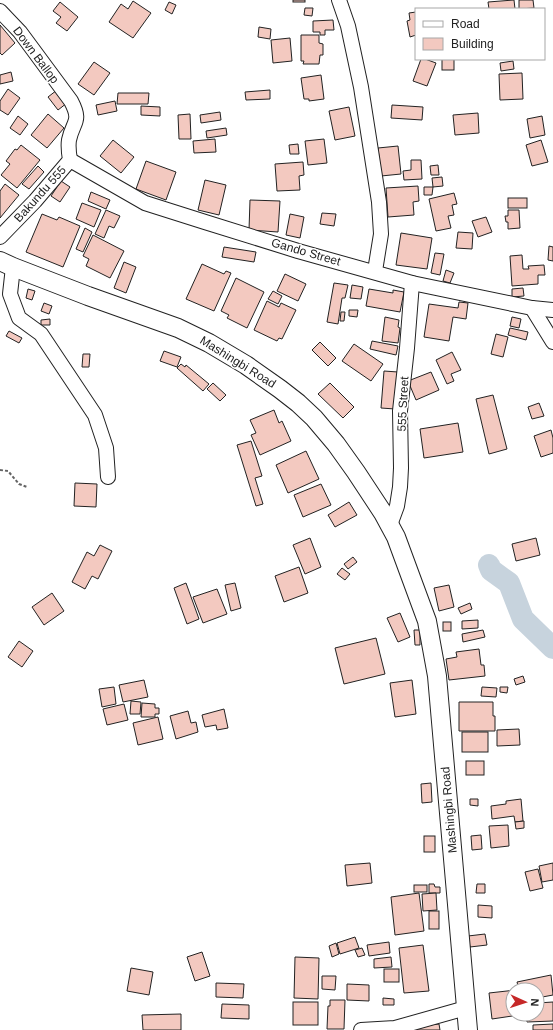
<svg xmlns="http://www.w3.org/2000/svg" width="553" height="1030" font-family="Helvetica,sans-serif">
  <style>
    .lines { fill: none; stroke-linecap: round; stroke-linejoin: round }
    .river { stroke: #c7d3dd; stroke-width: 22 }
    .building { fill: #f3c9c0; stroke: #222 }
    .minor-casing { stroke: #222; stroke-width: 16 }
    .major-casing { stroke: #222; stroke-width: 20 }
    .path { stroke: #646464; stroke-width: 2; stroke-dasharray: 3 2; stroke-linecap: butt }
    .minor { stroke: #fff; stroke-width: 14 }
    .major { stroke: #fff; stroke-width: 18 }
    .labels { text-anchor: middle; stroke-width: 3; stroke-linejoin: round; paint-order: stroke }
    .street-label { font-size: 12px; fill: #222; stroke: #fff }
  </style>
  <rect width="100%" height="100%" fill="#fff"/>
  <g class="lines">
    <polyline class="river" points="489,565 491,570 509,583 523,619 553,648"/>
  </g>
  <g class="building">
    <rect x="293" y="0" width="12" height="2"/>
    <polygon points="514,0 515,9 489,9 488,2"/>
    <polygon points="519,0 533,0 534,8 519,9"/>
    <polygon points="133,1 151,13 133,38 109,22 121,4 128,9"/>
    <polygon points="60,2 78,17 67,31 56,23 61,17 53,11"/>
    <polygon points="169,2 176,5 172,14 165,10"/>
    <polygon points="305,8 313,8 312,16 304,15"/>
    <polygon points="416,12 416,35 410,37 407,21 410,20 409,13"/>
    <polygon points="333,20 334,30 325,30 325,35 320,35 320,32 313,32 313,21"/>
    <polygon points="0,25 15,43 2,55 0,53"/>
    <polygon points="259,27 271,29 270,39 258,37"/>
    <polygon points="301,35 319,35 319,43 323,44 323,55 320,55 319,64 303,64 304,61 301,61"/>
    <polygon points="290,38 292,61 273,63 271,40"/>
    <polygon points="421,59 425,59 436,63 427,86 413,81"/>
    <rect x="442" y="59" width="12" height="11"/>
    <polygon points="513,61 514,69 501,71 500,63"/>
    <polygon points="94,62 110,73 94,95 78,84"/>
    <polygon points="11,72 13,81 0,84 0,75"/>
    <polygon points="522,73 523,99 500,100 499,74"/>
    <polygon points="321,75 324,99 309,101 309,99 304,99 301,78"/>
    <polygon points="8,89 20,98 8,115 0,110 0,101"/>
    <polygon points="57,90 67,103 58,110 48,97"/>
    <polygon points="270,90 270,99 246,100 245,92"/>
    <polygon points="118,93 149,93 148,104 117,104"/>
    <polygon points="115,101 117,111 98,115 96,105"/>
    <polygon points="392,105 423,107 422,120 391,118"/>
    <polygon points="141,106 160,107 160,116 141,115"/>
    <polygon points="349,107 355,136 335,140 329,111"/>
    <polygon points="220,112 221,120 201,123 200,115"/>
    <polygon points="478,113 479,133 455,135 453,115"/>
    <polygon points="48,114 64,128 47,148 31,135"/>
    <polygon points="190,114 191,139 179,139 178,115"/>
    <polygon points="18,116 28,124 20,135 10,128"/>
    <polygon points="542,116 545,135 530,138 527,119"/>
    <polygon points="226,128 227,135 207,138 206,131"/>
    <polygon points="215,139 216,152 194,153 193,141"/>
    <polygon points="324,139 327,163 308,165 305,141"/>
    <polygon points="113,140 134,157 121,173 100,156"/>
    <polygon points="541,140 548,162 532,166 526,145"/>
    <polygon points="298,144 299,154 290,154 289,145"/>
    <polygon points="21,145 40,160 17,188 1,175 10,164 6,161 15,149 17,150"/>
    <polygon points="398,146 401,174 381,176 378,148"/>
    <polygon points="411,160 421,160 422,179 404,180 403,171 411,170"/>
    <polygon points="146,161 176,172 166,200 136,189"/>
    <polygon points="303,162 304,175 299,176 300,190 277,191 275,164"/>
    <polygon points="438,165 439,175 431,175 430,166"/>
    <polygon points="38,166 44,172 29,189 22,184"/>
    <polygon points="442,177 443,186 433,187 432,178"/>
    <polygon points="205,180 226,185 219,215 198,210"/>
    <polygon points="61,181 70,187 60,202 51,196"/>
    <polygon points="5,184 19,195 0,218 0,191"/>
    <polygon points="418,186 419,201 413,202 414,215 388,217 386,188"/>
    <polygon points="424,187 433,187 432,195 424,195"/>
    <polygon points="91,192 110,200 106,209 88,201"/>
    <polygon points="454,193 457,204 452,205 454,215 448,216 451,228 436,231 429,199"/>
    <rect x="508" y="198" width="19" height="10"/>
    <polygon points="250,200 280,201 278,232 249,230"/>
    <polygon points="82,203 101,210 94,227 76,219"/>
    <polygon points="106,210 120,216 114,228 109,226 104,238 95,234"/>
    <polygon points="508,210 519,210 520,228 508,229 508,222 506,222 505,216 508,216"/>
    <polygon points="322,213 336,214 334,226 320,224"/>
    <polygon points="42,214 57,220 59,217 80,226 63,267 26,252"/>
    <polygon points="290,214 304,217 300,238 286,235"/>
    <polygon points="486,217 492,232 478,237 472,221"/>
    <polygon points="85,228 92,232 83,252 76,249"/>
    <polygon points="458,232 473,233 472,249 456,248"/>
    <polygon points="401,233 432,238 427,269 396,265"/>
    <polygon points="93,235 124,251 110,278 86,266 89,259 83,256"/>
    <polygon points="549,246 553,247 553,261 548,260"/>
    <polygon points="224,247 256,252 254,262 222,257"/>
    <polygon points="435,253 444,254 440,275 431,273"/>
    <polygon points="522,255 523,269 529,269 528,266 544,265 545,275 538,275 538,284 512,286 510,256"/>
    <polygon points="124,262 136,267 126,293 114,288"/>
    <polygon points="202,264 224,274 226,271 231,273 214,311 186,299"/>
    <polygon points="446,270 454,273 450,283 443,281"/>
    <polygon points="285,274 306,284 298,301 277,291"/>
    <polygon points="236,278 264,292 247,328 227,318 229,315 221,311"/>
    <polygon points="334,283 348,285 345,298 342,298 338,324 327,322"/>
    <polygon points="352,285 363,287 361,299 350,298"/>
    <polygon points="523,288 524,296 512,297 512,289"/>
    <polygon points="28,289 35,291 32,300 26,298"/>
    <polygon points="369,289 393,293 393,290 404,292 400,312 366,306"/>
    <polygon points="273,291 282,296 278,304 268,299"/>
    <polygon points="267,301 279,307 281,303 296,310 282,339 279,338 277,341 254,330"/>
    <polygon points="459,302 468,303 466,319 453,317 449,341 424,337 429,304 458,308"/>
    <polygon points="44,303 52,306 49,314 41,311"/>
    <polygon points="349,310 358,310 357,317 349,316"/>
    <polygon points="341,312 345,312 344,321 340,321"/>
    <polygon points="385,317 399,320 398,327 400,328 398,343 382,341"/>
    <polygon points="512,317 521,319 519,328 510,326"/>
    <polygon points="50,319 50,325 41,325 41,320"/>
    <polygon points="510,328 528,332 526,340 508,335"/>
    <polygon points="9,331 22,338 19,343 6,336"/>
    <polygon points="496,334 508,337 503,357 491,354"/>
    <polygon points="372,341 398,346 396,355 370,349"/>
    <polygon points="320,342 336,358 328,366 312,350"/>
    <polygon points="354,344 383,364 371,381 342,361"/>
    <polygon points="164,351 181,357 177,367 160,361"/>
    <polygon points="452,352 461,370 451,374 454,381 447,384 436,360"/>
    <polygon points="83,354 90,354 89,367 82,367"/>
    <polygon points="181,364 185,367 186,365 209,384 203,391 177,368"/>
    <polygon points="384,371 398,372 395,409 381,408"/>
    <polygon points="431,372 439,390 416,400 408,381"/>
    <polygon points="213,383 226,395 220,401 207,389"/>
    <polygon points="330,383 354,407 343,418 318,394"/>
    <polygon points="493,395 507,449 489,454 476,399"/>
    <polygon points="539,403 544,416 532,419 528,407"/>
    <polygon points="274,410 279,423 282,421 291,441 260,455 251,435 256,433 250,420"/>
    <polygon points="458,423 463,452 424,458 420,429"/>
    <polygon points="551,430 553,438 553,453 541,457 534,436"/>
    <polygon points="251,441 262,476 255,478 263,504 256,506 237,445"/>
    <polygon points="306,451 319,479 288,493 276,465"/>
    <polygon points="75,483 97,484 96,507 74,506"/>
    <polygon points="321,484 331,505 303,517 294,495"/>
    <polygon points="349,502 357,515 335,527 328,515"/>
    <polygon points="310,538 321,567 305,574 293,545"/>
    <polygon points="536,538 540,555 516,561 512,544"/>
    <polygon points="100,545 112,551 98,579 92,576 85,589 72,582 87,552 94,556"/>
    <polygon points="353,557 357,562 348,569 344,564"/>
    <polygon points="299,567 308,593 284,602 275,576"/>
    <polygon points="342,568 350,574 345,580 337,574"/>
    <polygon points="186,583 199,619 187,624 174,588"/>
    <polygon points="235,583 241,608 231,611 225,585"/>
    <polygon points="449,585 454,607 439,611 434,588"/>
    <polygon points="217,589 227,614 203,623 193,597"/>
    <polygon points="52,593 64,611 44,625 32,607"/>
    <polygon points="470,603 472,609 461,614 458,608"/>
    <polygon points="400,613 410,637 398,642 387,618"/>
    <polygon points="478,620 478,628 462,629 462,621"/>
    <rect x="443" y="622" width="8" height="9"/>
    <polygon points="414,630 420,630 420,645 415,645"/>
    <polygon points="483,630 485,637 463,642 462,634"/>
    <polygon points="376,638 385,674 344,684 335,648"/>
    <polygon points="19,641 33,651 22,667 8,657"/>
    <polygon points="479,649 481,665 484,665 485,676 449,680 446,659 457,657 456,652"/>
    <polygon points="523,676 525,682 516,685 514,679"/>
    <polygon points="144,680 148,697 123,702 119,685"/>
    <polygon points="412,680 416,714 395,717 390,683"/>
    <polygon points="114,687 116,704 102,707 99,689"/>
    <polygon points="482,687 497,688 496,697 481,696"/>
    <polygon points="500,687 508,687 507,693 500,692"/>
    <polygon points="131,701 141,702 140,714 130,714"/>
    <polygon points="459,702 493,702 493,716 495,716 495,731 459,731"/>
    <polygon points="142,703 155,704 155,708 159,708 159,714 155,714 155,717 141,717"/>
    <polygon points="124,704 128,720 107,725 103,709"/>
    <polygon points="224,709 228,728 217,730 216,725 205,727 202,715"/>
    <polygon points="188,711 191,723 196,722 198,732 176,739 170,716"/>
    <polygon points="158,717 163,739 138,745 133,723"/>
    <polygon points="519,729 520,745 497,746 497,730"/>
    <rect x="462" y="732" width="26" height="20"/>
    <rect x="466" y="761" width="18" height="14"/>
    <polygon points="431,783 432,802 422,803 421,784"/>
    <polygon points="470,799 478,799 478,806 470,805"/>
    <polygon points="521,799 523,821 515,822 514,816 492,819 491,806 506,804 506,801"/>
    <polygon points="524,821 524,828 516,829 515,822"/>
    <polygon points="508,825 509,846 491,848 489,826"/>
    <polygon points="481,835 482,849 472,850 471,836"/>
    <rect x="424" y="836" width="11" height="16"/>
    <polygon points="370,863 372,883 347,886 345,865"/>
    <polygon points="553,863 553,880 542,882 539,866"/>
    <polygon points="538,869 543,888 530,891 525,872"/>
    <polygon points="429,884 434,884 435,887 440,887 440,893 429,893"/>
    <polygon points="477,884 485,884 485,893 476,893"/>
    <rect x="414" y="885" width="13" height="7"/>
    <polygon points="419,893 424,931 395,935 391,897"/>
    <polygon points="436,893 437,910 423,911 422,894"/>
    <polygon points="478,905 492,906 492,918 478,917"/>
    <rect x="429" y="911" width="10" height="18"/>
    <polygon points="485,934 487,945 470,947 468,936"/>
    <polygon points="355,937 359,948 340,954 337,943"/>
    <polygon points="389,942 390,953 369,956 367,945"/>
    <polygon points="336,943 339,954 332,957 329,946"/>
    <polygon points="423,945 429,991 404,993 399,948"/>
    <polygon points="362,948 365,955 358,957 355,950"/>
    <polygon points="202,952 210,976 195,981 187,957"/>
    <polygon points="295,957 319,958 318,999 294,998"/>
    <polygon points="391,957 392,967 374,968 374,959"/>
    <polygon points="131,968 153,972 149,995 127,991"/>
    <rect x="384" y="969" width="15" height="13"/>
    <polygon points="551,975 553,995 537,998 537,990 519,990 517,982"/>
    <polygon points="322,976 336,976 335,990 322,989"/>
    <polygon points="216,983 244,984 243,998 216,997"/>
    <polygon points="347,984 369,985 369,1001 347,1000"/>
    <polygon points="513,990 513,1014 519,1014 519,1015 492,1019 489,993 516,990"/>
    <polygon points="383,998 394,999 394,1005 383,1005"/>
    <polygon points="330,1000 345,1000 344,1029 327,1029 328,1006 330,1006"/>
    <rect x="293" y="1002" width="25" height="23"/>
    <polygon points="553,1002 553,1021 527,1022 526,1014 537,1014 537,1003"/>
    <polygon points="222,1004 249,1005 249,1019 221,1018"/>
    <polygon points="181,1014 181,1030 143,1030 142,1015"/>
    <polygon points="439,1024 440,1030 407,1030 406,1027"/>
    <polygon points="553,1024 553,1030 533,1030 533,1025"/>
  </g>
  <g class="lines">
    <g class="minor-casing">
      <g id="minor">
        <polyline points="339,0 348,26 361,87 379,202 381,234 375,271"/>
        <path d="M0 11 20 32 71 101C82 122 73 121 69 140 68 146 69 154 70 160L35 201 0 237"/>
        <polyline points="70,160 145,203 205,222 298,251 412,283 532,308 553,310"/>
        <polyline points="13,267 10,294 19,318 41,334 95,415 106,448 108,477"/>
        <polyline points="532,308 553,342"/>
        <polyline points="390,525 397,506 400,487 401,468 400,411 407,348 412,283"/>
        <polyline points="361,1030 395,1028 466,1008"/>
      </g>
    </g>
    <g class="major-casing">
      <polyline id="major" points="0,261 13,267 88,296 178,328 209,343 246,365 280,389 298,403 314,418 336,444 356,472 383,513 396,537 427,621 437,676 468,1030"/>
    </g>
    <polyline class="path" points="0,470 8,471 19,484 27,487"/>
    <use href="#minor" class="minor"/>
    <use href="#major" class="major"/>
  </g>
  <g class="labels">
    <g class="street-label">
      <text transform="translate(36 55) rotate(53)" y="4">Down Ballop</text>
      <text transform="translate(40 194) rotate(-48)" y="4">Bakundu 555</text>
      <text transform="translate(306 252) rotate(16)" y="4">Gando Street</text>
      <text transform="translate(238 362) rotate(32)" y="4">Mashingbi Road</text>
      <text transform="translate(403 404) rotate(-87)" y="4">555 Street</text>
      <text transform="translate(449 810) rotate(-95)" y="4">Mashingbi Road</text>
    </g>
  </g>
  <rect x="415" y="8" width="130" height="52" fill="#ffffff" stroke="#a7a7a7"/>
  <rect x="423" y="21" width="20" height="6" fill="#ffffff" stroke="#a7a7a7"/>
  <text x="451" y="28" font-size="12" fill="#222222">Road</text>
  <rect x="423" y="38" width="20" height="12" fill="#f3c9c0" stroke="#a7a7a7"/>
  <text x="451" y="48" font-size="12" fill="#222222">Building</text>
  <g transform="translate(525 1002) rotate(93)"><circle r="19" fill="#ffffff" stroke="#a7a7a7"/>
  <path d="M0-3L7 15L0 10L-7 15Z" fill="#c62828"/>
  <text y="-6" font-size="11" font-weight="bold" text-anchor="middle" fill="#222222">N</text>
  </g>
</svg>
